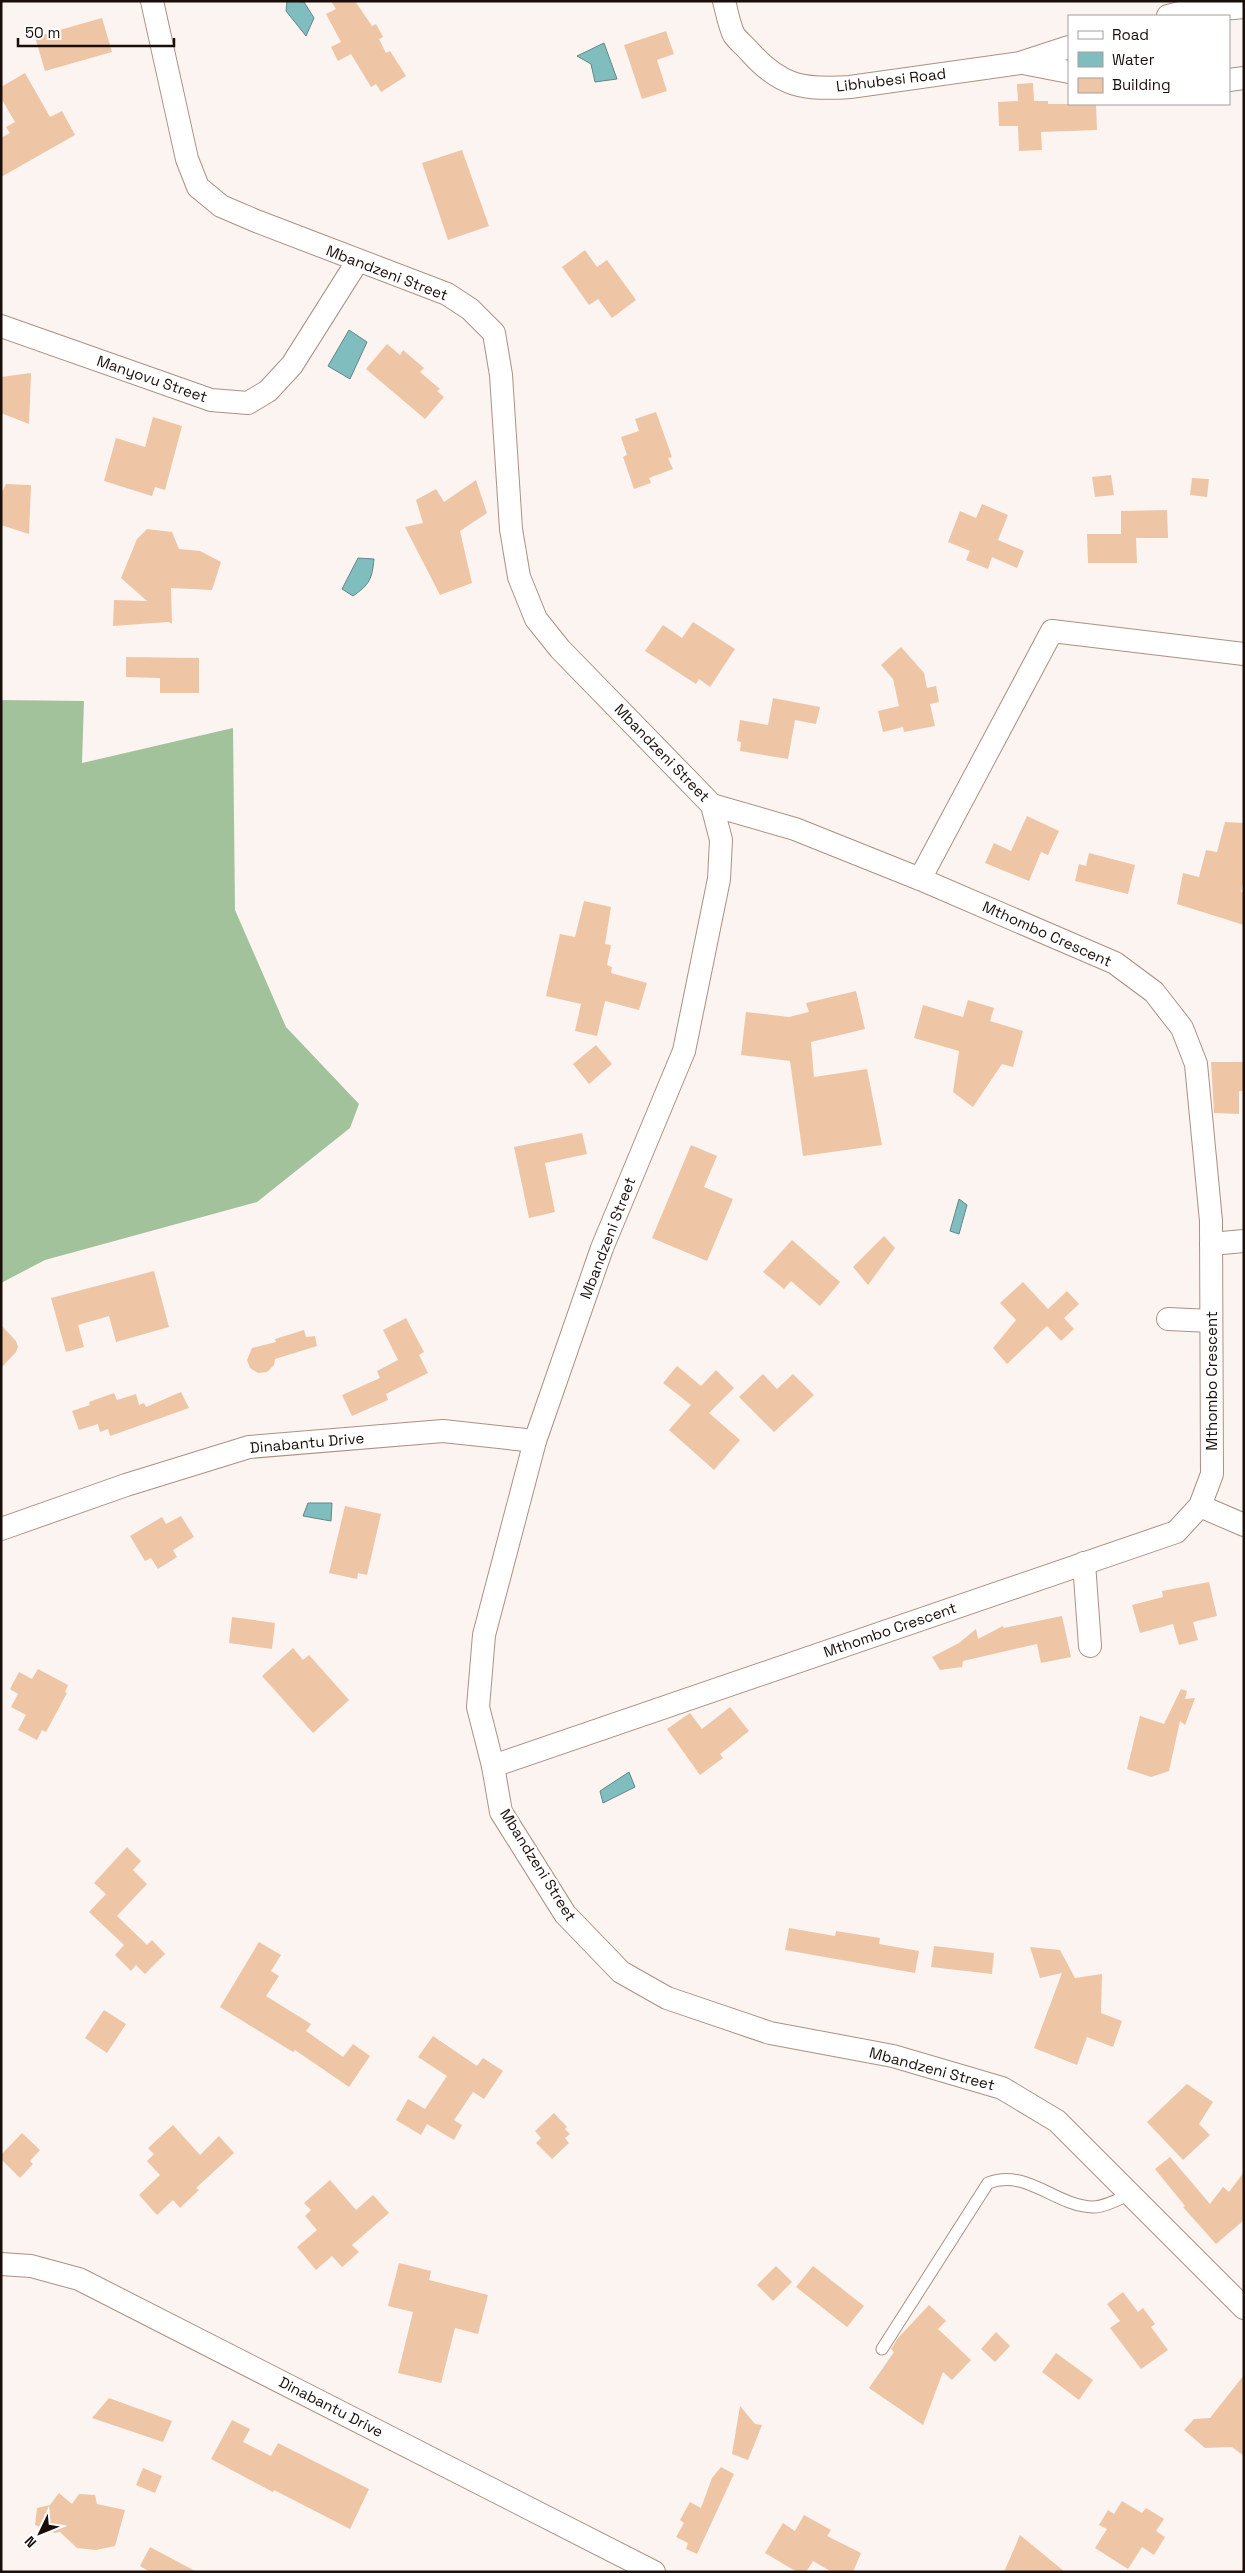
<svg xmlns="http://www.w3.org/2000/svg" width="1245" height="2573" font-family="'Space Grotesk',sans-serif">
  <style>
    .forest { fill: #a2c29c }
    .water { fill: #80bdbe; stroke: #618888 }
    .building { fill: #eec6a6 }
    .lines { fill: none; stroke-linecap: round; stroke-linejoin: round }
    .service-casing { stroke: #ae9082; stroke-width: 13 }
    .minor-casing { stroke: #ae9082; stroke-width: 24 }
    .service { stroke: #fff; stroke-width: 11 }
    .minor { stroke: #fff; stroke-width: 22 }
    .labels { text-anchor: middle; stroke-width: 5; stroke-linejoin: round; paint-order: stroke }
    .street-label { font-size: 15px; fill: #190e09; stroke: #fff }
  </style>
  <rect width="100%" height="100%" fill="#fbf4f1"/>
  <polygon class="forest" points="1,700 84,701 82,763 233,728 235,910 286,1027 359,1104 350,1128 257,1202 45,1260 1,1283"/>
  <g class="water">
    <polygon points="287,1 304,2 314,18 306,36 286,11"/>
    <polygon points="604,43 617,79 595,82 591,64 577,56"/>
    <polygon points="349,330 367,342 350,379 328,366"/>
    <path d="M358 558 374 559C372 579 370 584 353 596L342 589Z"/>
    <polygon points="959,1199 967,1205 959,1234 950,1231"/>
    <polygon points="308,1503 332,1503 331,1521 303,1516"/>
    <polygon points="629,1772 635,1787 603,1803 600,1791"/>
  </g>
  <g class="building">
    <polygon points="331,1 355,1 372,26 376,24 383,37 379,39 386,53 390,51 406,76 381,92 376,84 371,87 351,54 338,61 331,47 341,42 326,14 336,9"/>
    <polygon points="102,18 112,52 45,71 35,37"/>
    <polygon points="666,31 674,54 657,60 667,91 642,99 624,45"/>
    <polygon points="25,73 50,117 62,111 75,135 1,177 1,138 10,133 6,127 15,122 1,98 1,87"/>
    <polygon points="1033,83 1034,101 1048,101 1048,104 1096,104 1097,130 1041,132 1042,150 1019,151 1018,126 999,126 998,102 1018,101 1017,84"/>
    <polygon points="462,150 489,226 448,240 422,163"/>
    <polygon points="585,250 597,267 607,260 636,300 612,318 598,299 589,305 562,267"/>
    <polygon points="387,344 400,355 403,350 424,368 420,372 440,389 437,391 444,397 425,419 366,369"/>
    <polygon points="31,373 29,424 1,413 1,377"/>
    <polygon points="656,412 672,457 668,458 673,469 649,478 651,483 634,489 623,457 627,455 621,437 639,431 635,419"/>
    <polygon points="153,417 182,426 165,490 155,487 152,496 104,481 116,438 145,447"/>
    <polygon points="1111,475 1114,495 1095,497 1092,477"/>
    <polygon points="1192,478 1209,479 1207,497 1190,495"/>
    <polygon points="476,480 487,513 460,531 472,583 440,595 405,527 423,523 416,500 436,489 444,502"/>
    <polygon points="6,484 31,485 29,534 1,525 1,494"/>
    <polygon points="982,504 1008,515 998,540 1024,551 1017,568 992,557 988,569 966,560 970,551 948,542 960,511 976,518"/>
    <polygon points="1167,510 1168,538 1136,538 1137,563 1088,563 1087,534 1121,534 1121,511"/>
    <polygon points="147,529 172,532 179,549 200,551 221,562 212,590 171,588 172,624 169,622 113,626 114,600 147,601 121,578 137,539"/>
    <polygon points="693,622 735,649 710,687 699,679 696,684 645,651 663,625 682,638"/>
    <polygon points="901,647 924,673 927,688 936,686 939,702 930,704 935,726 904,732 903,727 883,732 878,711 899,706 893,679 881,665"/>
    <polygon points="126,657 199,658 199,693 160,693 160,678 126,677"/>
    <polygon points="773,698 820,707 816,724 795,720 788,759 740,751 741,742 737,741 740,720 768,725"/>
    <polygon points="1027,816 1059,831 1048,855 1041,852 1029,881 985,863 994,843 1011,851"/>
    <polygon points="1225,822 1244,823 1244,879 1241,892 1244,892 1244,925 1177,904 1183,873 1199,877 1206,850 1217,852"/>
    <polygon points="1089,853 1135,865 1128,894 1075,881 1079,864 1086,866"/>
    <polygon points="584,901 611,907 605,944 611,945 607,965 612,967 611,973 647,983 639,1010 605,1001 597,1036 575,1031 581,1004 546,996 560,934 575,937"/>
    <polygon points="856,991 865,1029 811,1042 814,1077 867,1069 882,1145 803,1156 790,1061 741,1055 746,1012 789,1017 809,1012 806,1003"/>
    <polygon points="968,1000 994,1008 990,1021 1023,1031 1013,1067 1002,1064 973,1107 953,1092 959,1051 914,1038 923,1005 963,1017"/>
    <polygon points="596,1045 612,1064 589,1084 573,1064"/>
    <polygon points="1211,1062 1244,1062 1244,1091 1239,1091 1239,1114 1214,1113"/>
    <polygon points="582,1133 587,1154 545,1163 555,1212 529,1218 514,1147"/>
    <polygon points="691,1145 717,1156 704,1187 733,1199 707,1261 652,1238"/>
    <polygon points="884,1236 895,1248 868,1285 853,1267"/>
    <polygon points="792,1240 840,1282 820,1306 791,1281 784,1289 763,1272"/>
    <polygon points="154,1271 169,1327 116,1342 109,1316 78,1325 84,1347 66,1352 51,1298"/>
    <polygon points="1023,1282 1048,1309 1067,1291 1079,1304 1064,1318 1074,1329 1061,1341 1047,1326 1007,1364 993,1348 1016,1320 1000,1303"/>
    <polygon points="406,1318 424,1352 419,1355 428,1373 386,1394 388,1400 352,1416 342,1395 380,1378 377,1371 398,1360 383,1330"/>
    <polygon points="1,1325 16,1341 18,1347 16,1352 1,1368"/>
    <polygon points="304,1330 306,1337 315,1336 317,1346 275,1359 274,1365 267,1372 258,1373 250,1368 247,1360 252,1348 276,1342 275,1339"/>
    <polygon points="677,1366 701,1386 716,1370 734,1388 709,1413 740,1440 714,1470 669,1430 691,1405 663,1383"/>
    <polygon points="763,1374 777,1389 793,1374 814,1395 774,1432 739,1397"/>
    <polygon points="181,1392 189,1408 110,1436 108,1429 100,1432 98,1424 79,1430 72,1411 90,1405 89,1402 114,1393 117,1400 136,1394 139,1405 144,1403 146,1407"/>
    <polygon points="345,1506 381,1514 367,1575 358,1573 357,1579 329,1573"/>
    <polygon points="181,1516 194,1537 173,1550 177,1557 158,1569 151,1558 145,1561 130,1536 162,1517 166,1524"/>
    <polygon points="1209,1582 1217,1616 1193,1622 1198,1640 1179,1645 1173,1624 1140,1633 1132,1605 1163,1597 1162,1591"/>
    <polygon points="1062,1616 1071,1657 1041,1663 1037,1644 963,1661 962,1667 940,1670 932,1657 959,1643 976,1629 978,1639 1003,1626 1004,1628"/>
    <polygon points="232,1617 275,1623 272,1649 229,1643"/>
    <polygon points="293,1648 303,1660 309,1655 349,1700 313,1733 262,1676"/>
    <polygon points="38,1669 68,1685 65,1692 67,1693 46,1732 42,1730 37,1740 18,1730 26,1715 11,1707 18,1694 10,1689 19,1672 32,1679"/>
    <polygon points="1181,1689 1187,1691 1185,1699 1195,1698 1185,1725 1180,1721 1169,1771 1151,1777 1127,1769 1140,1716 1164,1724"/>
    <polygon points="730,1707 749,1731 720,1754 723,1758 700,1775 667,1729 690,1713 702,1729"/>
    <polygon points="127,1847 141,1861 133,1870 147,1884 117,1916 147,1945 152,1940 165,1954 145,1974 136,1965 131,1971 115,1955 124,1945 89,1912 106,1894 94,1883"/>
    <polygon points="789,1928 835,1936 836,1931 880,1938 879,1944 919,1951 915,1973 785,1950"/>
    <polygon points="259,1942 281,1955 271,1971 279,1976 266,1996 311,2024 306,2031 343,2057 353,2044 370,2056 349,2087 295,2050 293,2052 220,2007"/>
    <polygon points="934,1946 994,1953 992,1974 931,1967"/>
    <polygon points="1030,1947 1060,1950 1075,1978 1102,1974 1101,2013 1122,2021 1113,2047 1087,2037 1077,2065 1034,2048 1062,1973 1040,1978"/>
    <polygon points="104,2010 126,2024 107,2053 85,2038"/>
    <polygon points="433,2036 477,2066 483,2058 503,2071 484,2099 473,2092 454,2120 462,2125 454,2140 427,2124 421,2135 396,2120 408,2099 425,2109 447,2076 418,2057"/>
    <polygon points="1187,2084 1213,2102 1199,2124 1210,2135 1183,2160 1147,2122"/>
    <polygon points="554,2113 567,2127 565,2129 570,2134 565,2138 569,2143 552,2159 536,2143 541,2138 535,2131"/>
    <polygon points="173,2125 200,2155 219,2136 234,2153 196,2188 199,2190 180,2208 173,2200 157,2215 139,2195 160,2175 147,2161 154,2154 148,2148"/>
    <polygon points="22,2133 40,2150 30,2161 33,2164 20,2178 1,2159 1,2155"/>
    <polygon points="1170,2157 1210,2204 1223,2187 1229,2192 1244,2172 1244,2220 1216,2244 1183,2207 1185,2206 1155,2169"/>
    <polygon points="330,2180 356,2210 373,2195 389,2213 352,2245 359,2252 342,2267 332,2256 316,2270 297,2247 317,2230 305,2216 311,2210 304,2203"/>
    <polygon points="399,2263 431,2271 429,2280 488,2295 478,2334 455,2328 441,2383 398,2373 413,2312 388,2306"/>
    <polygon points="776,2266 792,2282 773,2301 757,2285"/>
    <polygon points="813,2266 864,2306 847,2327 796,2287"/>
    <polygon points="1123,2292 1138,2312 1143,2308 1155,2324 1151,2327 1168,2350 1141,2369 1110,2328 1120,2321 1107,2304"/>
    <polygon points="929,2305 946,2321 938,2329 971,2360 952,2380 943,2372 923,2425 869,2388 894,2352 891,2349 898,2338"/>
    <polygon points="996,2332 1010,2346 995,2362 981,2349"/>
    <polygon points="1056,2353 1093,2380 1079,2400 1042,2372"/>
    <polygon points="1244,2375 1244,2456 1232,2447 1205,2448 1184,2430 1194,2419 1210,2418"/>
    <polygon points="109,2398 172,2421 163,2442 92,2418"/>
    <polygon points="740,2406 755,2424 762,2425 748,2460 732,2454"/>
    <polygon points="232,2420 250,2429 243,2442 271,2456 278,2443 369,2489 350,2529 274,2490 273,2492 211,2459"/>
    <polygon points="721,2467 734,2474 697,2554 686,2549 688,2543 676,2537 684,2523 680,2520 690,2502 701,2508 712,2478"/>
    <polygon points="143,2468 162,2476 155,2493 136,2485"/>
    <polygon points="59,2493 72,2504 79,2494 95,2495 97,2504 125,2510 115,2546 96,2550 77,2548 60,2532 55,2533 35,2525 37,2508 50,2505"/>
    <polygon points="1122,2501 1142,2513 1146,2508 1164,2519 1156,2531 1165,2537 1154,2555 1142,2547 1128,2569 1095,2548 1107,2529 1099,2525 1108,2510 1114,2514"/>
    <polygon points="804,2515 831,2530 827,2536 861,2553 853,2572 832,2572 813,2561 806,2572 797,2572 765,2553 783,2523 795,2531"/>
    <polygon points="1020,2535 1065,2572 1004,2572"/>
    <polygon points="150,2547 197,2572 150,2572 140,2566"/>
  </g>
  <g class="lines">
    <g class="service-casing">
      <path id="service" d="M882 2349 988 2183C1027 2168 1055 2206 1093 2207 1105 2207 1119 2199 1130 2194"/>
    </g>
    <g class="minor-casing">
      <g id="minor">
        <polyline points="152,1 187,159 198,187 221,206 256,221 447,294 470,309 494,333 501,375 511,529 519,577 536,619 560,649 712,805 721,840 719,879 684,1051 602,1248 535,1441 484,1635 478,1707 493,1766 501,1812 565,1914 621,1972 667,1998 770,2033 893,2056 1002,2088 1057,2121 1244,2308"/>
        <path d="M724 1C727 12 729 25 734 35 738 41 745 46 750 52 781 87 804 90 850 87L1020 63 1069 47"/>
        <polyline points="1168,16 1180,13 1244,7"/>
        <polyline points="1023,63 1069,72"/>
        <polyline points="1229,80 1244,78"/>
        <polyline points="1,326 211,400 248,403 268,391 292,365 357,262"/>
        <polyline points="920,879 1052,631 1244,654"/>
        <polyline points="1211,1244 1244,1241"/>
        <polyline points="1168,1319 1211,1321"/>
        <polyline points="1200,1506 1244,1525"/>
        <polyline points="1,1529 126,1485 249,1447 443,1431 535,1441"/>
        <polyline points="1084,1563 1090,1646"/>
        <polyline points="493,1766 1176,1532 1200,1506 1212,1474 1211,1221 1196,1064 1182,1028 1154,992 1115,963 920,879 795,829 712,805"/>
        <polyline points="1,2264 31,2266 79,2279 654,2572"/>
      </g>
    </g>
    <use href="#service" class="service"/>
    <use href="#minor" class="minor"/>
  </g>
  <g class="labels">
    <g class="street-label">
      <text transform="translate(891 80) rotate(-7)" y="5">Libhubesi Road</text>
      <text transform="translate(387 273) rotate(21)" y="5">Mbandzeni Street</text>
      <text transform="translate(152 379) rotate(19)" y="5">Manyovu Street</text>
      <text transform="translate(662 753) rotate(46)" y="5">Mbandzeni Street</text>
      <text transform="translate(1047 934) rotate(24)" y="5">Mthombo Crescent</text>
      <text transform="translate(608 1238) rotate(-69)" y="5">Mbandzeni Street</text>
      <text transform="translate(1212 1381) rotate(-90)" y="5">Mthombo Crescent</text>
      <text transform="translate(307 1443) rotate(-5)" y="5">Dinabantu Drive</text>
      <text transform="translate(890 1630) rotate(-19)" y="5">Mthombo Crescent</text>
      <text transform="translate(538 1865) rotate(58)" y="5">Mbandzeni Street</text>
      <text transform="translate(932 2069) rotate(15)" y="5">Mbandzeni Street</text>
      <text transform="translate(331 2407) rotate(27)" y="5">Dinabantu Drive</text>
    </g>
  </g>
  <rect width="1245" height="2573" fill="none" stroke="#190e09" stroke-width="5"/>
  <rect x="1068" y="15" width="162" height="90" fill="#ffffff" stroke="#a39f9d"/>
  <rect x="1078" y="31" width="25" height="8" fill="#ffffff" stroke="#a39f9d"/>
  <text x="1112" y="40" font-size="15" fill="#190e09">Road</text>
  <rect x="1078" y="52" width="25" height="15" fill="#80bdbe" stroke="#a39f9d"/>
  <text x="1112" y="65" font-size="15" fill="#190e09">Water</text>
  <rect x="1078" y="78" width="25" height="15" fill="#eec6a6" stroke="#a39f9d"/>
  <text x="1112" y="90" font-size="15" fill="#190e09">Building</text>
  <g transform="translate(40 2533) rotate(227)" stroke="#ffffff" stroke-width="4" paint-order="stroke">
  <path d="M0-4L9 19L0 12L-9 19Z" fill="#190e09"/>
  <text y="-8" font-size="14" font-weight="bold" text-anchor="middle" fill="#190e09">N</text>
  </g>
  <path d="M18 38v8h156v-8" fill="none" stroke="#190e09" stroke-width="2.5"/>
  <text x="25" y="38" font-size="15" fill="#190e09" stroke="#ffffff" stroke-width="4" paint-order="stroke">50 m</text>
</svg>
